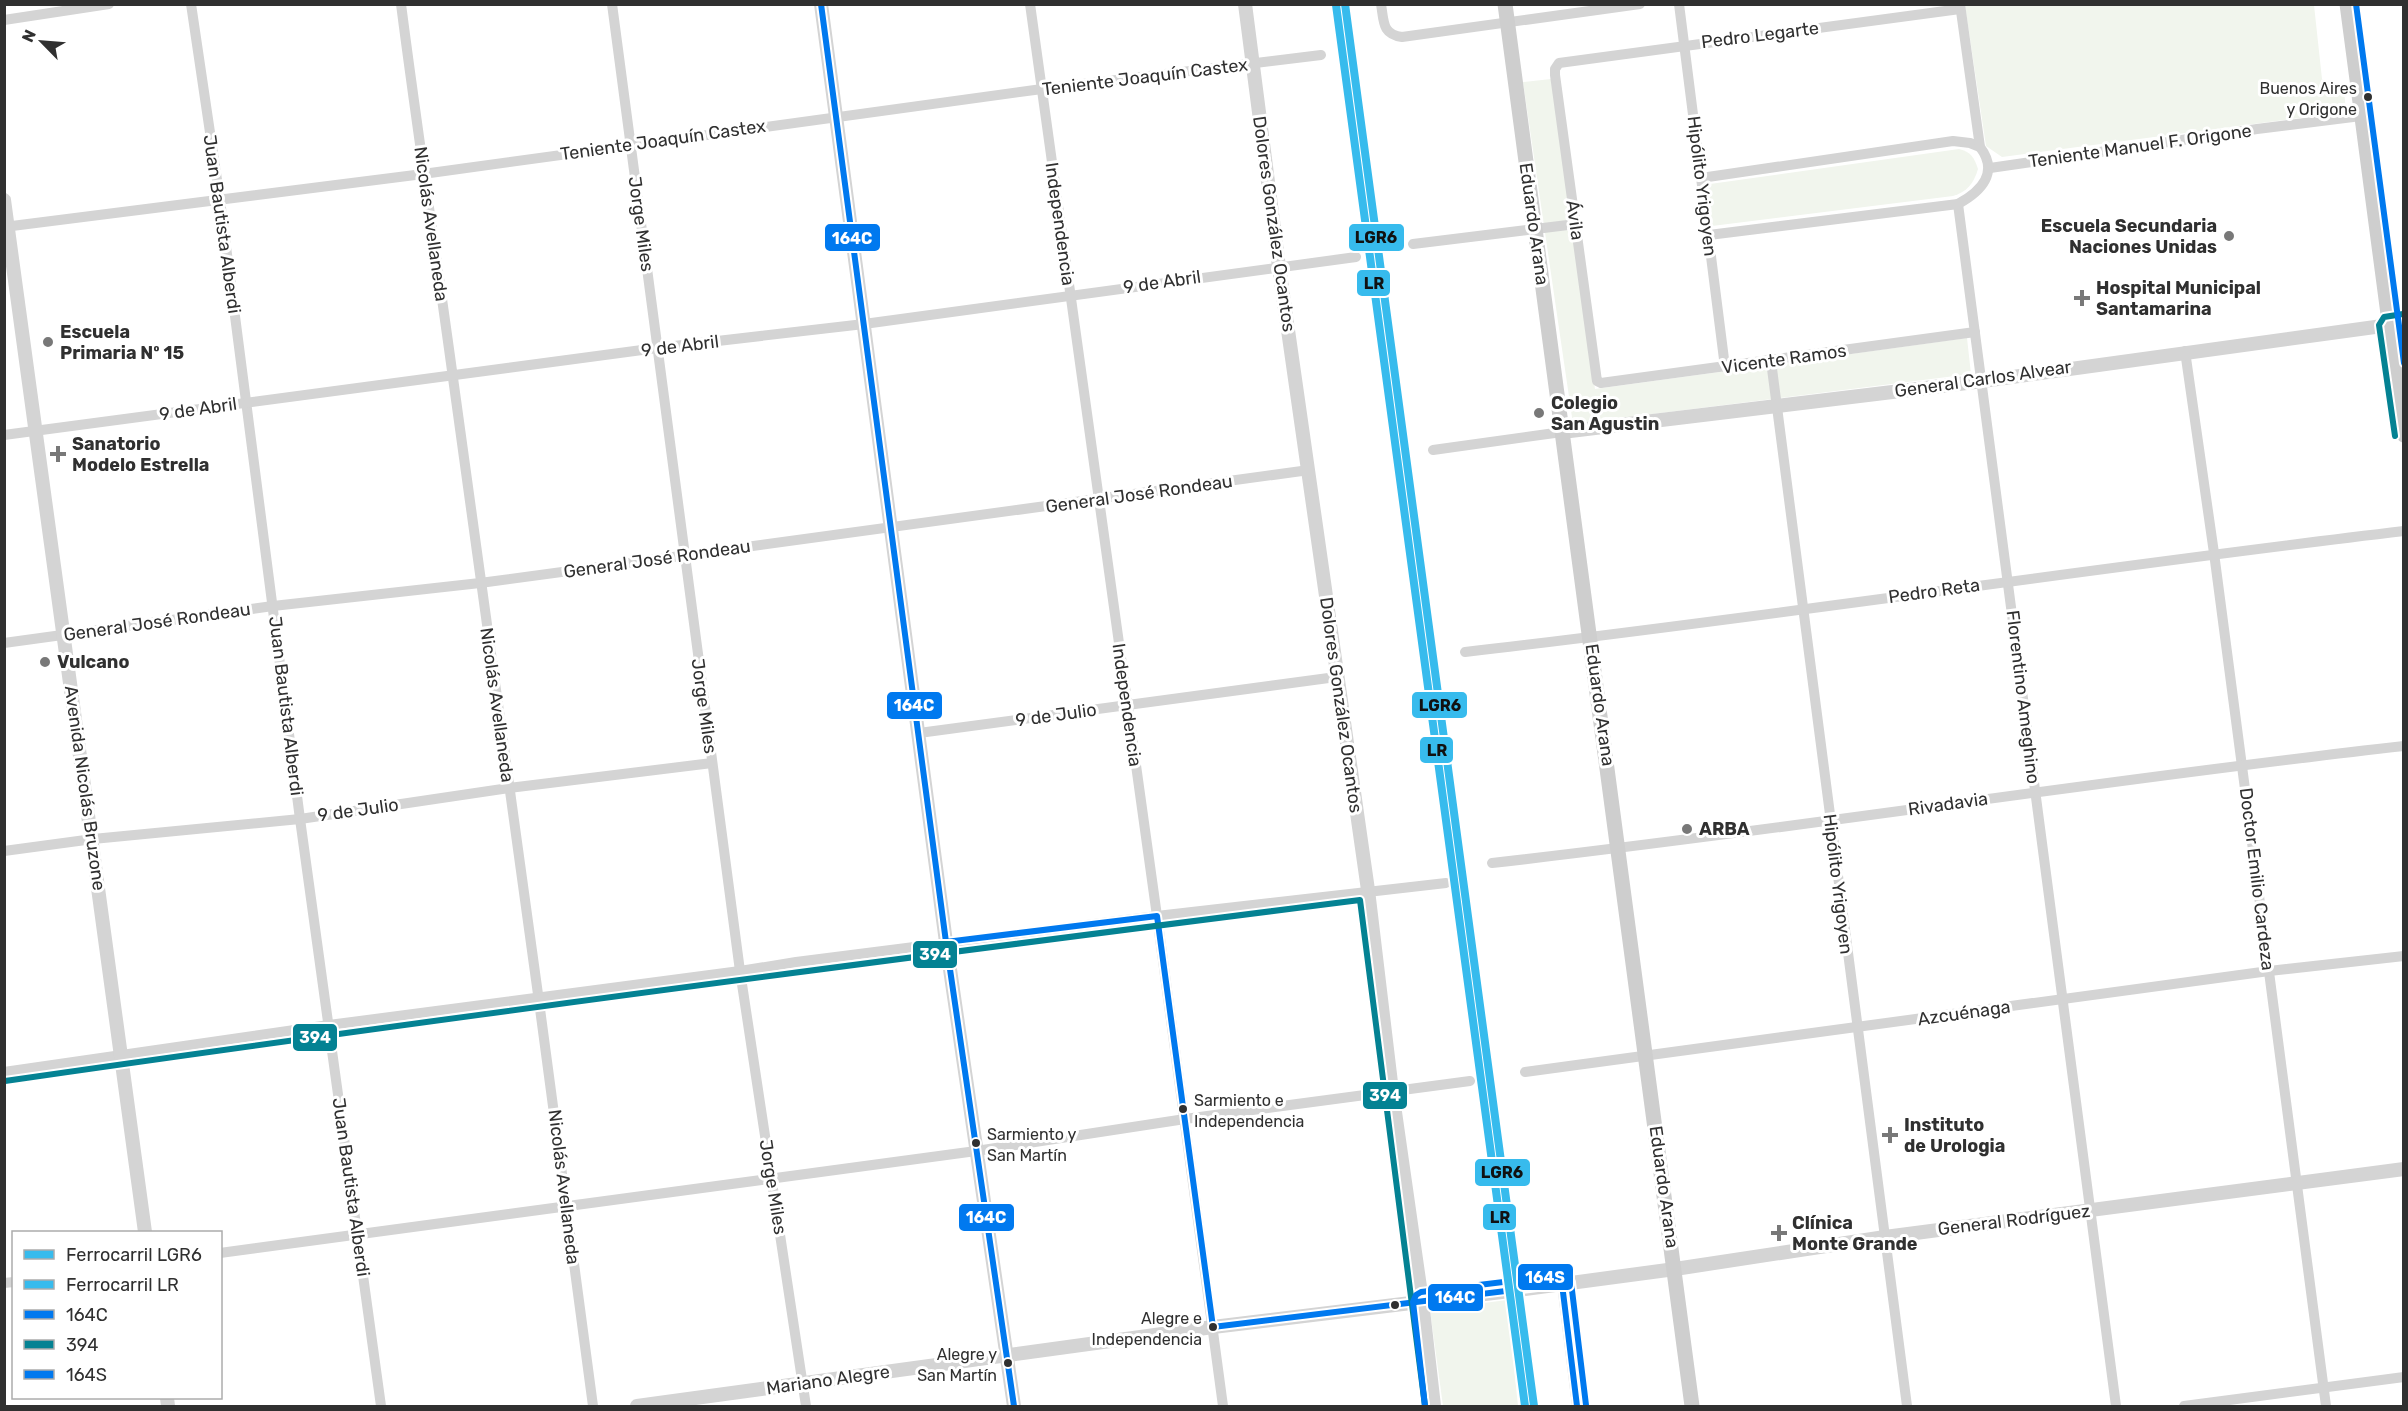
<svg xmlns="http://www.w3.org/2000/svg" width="2408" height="1411" font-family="Rubik,sans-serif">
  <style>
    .green { fill: #f1f5ed }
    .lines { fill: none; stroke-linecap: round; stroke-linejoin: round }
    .minor { stroke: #d4d4d4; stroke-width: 10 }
    .tertiary { stroke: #d4d4d4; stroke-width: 14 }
    .secondary { stroke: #cecece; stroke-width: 15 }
    .bus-1-casing { stroke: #fff; stroke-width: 10 }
    .bus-2-casing { stroke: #fff; stroke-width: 10 }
    .bus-3-casing { stroke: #fff; stroke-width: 10 }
    .bus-1 { stroke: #0079ef; stroke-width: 6 }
    .bus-2 { stroke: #048293; stroke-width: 6 }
    .bus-3 { stroke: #0079ef; stroke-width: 6 }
    .rail-1-casing { stroke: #fff; stroke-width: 12 }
    .rail-2-casing { stroke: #fff; stroke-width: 12 }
    .rail-1 { stroke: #37bbed; stroke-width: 8 }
    .rail-2 { stroke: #37bbed; stroke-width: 8 }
    .bus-dot { fill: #303030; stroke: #fff; stroke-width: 2 }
    .poi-dot { fill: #787878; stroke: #fff; stroke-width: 2 }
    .labels { text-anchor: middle; stroke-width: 6; stroke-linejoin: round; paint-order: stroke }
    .bus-label { font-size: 16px; fill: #303030; stroke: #fff; text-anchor: end }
    .street-label { font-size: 18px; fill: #303030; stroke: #fff }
    .poi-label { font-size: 18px; font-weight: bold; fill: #303030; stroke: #fff; text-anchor: start }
    .line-badge { stroke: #fff; stroke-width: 2 }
    .badge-label { font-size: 16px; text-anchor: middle; font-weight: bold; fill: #fff }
    .pale-badge-label { font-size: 16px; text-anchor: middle; font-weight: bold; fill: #111 }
  </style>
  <rect width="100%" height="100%" fill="#fff"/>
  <g class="green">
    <polygon points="1965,5 2314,5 2322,79 2344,90 2346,112 2002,157 1986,146"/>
    <polygon points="1551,79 1595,389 1967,338 1971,374 1573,424 1523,82"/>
    <path d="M1959 149C1971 152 1974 157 1978 169 1974 183 1967 192 1953 196L1712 226 1706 189 1710 184Z"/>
    <polygon points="1507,1300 1518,1406 1443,1406 1430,1310"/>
  </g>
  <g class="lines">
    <g class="minor">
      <polyline points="191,4 220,200 300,819 381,1406"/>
      <path d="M401 4C417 129 436 253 453 378 501 721 548 1063 593 1406"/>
      <polyline points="612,4 740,971 806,1406"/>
      <polyline points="1030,4 1157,916 1223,1406"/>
      <path d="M1381 4C1384 22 1382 34 1402 37L1640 4"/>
      <polyline points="1679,4 1725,367"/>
      <polyline points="1960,9 1559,63 1555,69 1555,75 1597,381 1601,383 1975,332"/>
      <polyline points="4,20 109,4"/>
      <polyline points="1990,168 2257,129 2361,116"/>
      <polyline points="1701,178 1953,141 1970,143 1980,147"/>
      <polyline points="1958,204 2116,1406"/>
      <polyline points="4,227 423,174 1042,89 1321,55"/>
      <path d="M1709 235 1958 204C1982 191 1999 172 1980 147L1960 4"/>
      <polyline points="1413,244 1576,224"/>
      <polyline points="2185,351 2214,553 2326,1406"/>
      <polyline points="1771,361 1907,1406"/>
      <polyline points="4,435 657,348 864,324 1356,257"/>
      <polyline points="1433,450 1562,432"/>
      <polyline points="4,643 273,606 480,583 673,557 1309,470"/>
      <path d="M1465 652C1778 616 2090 568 2404 531"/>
      <polyline points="919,733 1336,677"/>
      <polyline points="4,851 93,839 300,819 509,788 712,763"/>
      <path d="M1492 863C1796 829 2099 780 2404 746"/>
      <polyline points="4,1072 329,1025 740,971 796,962 1157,916 1446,883"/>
      <polyline points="1525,1072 2269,971 2404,956"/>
      <polyline points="220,1253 976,1151 1185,1119 1470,1081"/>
      <polyline points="4,1283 14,1282"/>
      <polyline points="1562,1284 1577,1406"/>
      <polyline points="2184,1406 2404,1377"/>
    </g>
    <g class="tertiary">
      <polyline points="821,4 946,942 1014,1406"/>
      <polyline points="1245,4 1279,267 1368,890 1392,1091 1422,1301 1434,1406"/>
      <polyline points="4,200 145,1232"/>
      <polyline points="1562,432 1983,381 2404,323"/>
      <polyline points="167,1398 168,1406"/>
      <polyline points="637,1406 1213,1327 1518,1290 1675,1269 1885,1237 2404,1169"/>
    </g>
    <g class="secondary">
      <polyline points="1505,4 1692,1406"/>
      <polyline points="2347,4 2404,435"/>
    </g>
    <g class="bus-1-casing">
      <g id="bus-1">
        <polyline points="821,4 946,942 1014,1406"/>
        <polyline points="946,942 1157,916 1213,1327 1562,1284 1577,1406"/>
      </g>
    </g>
    <g class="bus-2-casing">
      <g id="bus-2">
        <polyline points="2395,436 2379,325 2384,317 2403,314"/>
        <path d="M5 1081C456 1016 908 957 1360 900L1425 1406"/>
      </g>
    </g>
    <g class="bus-3-casing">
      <g id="bus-3">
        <polyline points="2356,4 2404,363"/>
        <polyline points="1425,1406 1413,1302 1416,1295 1421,1292 1562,1275 1568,1277 1571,1282 1586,1405"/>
      </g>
    </g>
    <use href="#bus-1" class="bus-1"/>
    <use href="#bus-2" class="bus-2"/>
    <use href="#bus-3" class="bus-3"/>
    <g class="rail-1-casing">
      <polyline id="rail-1" points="1345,4 1534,1406"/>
    </g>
    <g class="rail-2-casing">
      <polyline id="rail-2" points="1336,5 1525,1406"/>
    </g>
    <use href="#rail-1" class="rail-1"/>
    <use href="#rail-2" class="rail-2"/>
  </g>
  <g class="bus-dot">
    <circle cx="2368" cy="97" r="5"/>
    <circle cx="1183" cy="1109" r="5"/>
    <circle cx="976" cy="1143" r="5"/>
    <circle cx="1395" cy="1305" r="5"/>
    <circle cx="1213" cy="1327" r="5"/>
    <circle cx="1008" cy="1363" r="5"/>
  </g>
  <g class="poi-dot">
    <circle cx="2229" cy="236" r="6"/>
    <path d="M2079 289h6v6h6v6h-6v6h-6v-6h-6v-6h6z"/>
    <circle cx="48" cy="342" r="6"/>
    <circle cx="1539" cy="413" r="6"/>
    <path d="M55 445h6v6h6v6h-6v6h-6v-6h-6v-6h6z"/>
    <circle cx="45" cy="662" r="6"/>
    <circle cx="1687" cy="829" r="6"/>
    <path d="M1887 1126h6v6h6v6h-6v6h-6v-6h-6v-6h6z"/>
    <path d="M1776 1224h6v6h6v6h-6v6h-6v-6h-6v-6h6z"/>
  </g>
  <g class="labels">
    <g class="bus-label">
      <text x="2357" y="94">Buenos Aires<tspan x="2357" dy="21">y Origone</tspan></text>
      <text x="1194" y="1106" text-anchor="start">Sarmiento e<tspan x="1194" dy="21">Independencia</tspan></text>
      <text x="987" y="1140" text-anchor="start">Sarmiento y<tspan x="987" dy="21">San Martín</tspan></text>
      <text x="1202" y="1324">Alegre e<tspan x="1202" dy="21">Independencia</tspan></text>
      <text x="997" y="1360">Alegre y<tspan x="997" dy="21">San Martín</tspan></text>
    </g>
    <g class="street-label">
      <text transform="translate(1760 35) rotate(-7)" y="6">Pedro Legarte</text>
      <text transform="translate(1145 77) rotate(-7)" y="6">Teniente Joaquín Castex</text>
      <text transform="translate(663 140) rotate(-8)" y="6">Teniente Joaquín Castex</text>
      <text transform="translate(2140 146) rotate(-8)" y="6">Teniente Manuel F. Origone</text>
      <text transform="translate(1702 186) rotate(83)" y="6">Hipólito Yrigoyen</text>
      <text transform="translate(1575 220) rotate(82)" y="6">Ávila</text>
      <text transform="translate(222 224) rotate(82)" y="6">Juan Bautista Alberdi</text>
      <text transform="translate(431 224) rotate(82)" y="6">Nicolás Avellaneda</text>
      <text transform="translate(641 224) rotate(82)" y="6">Jorge Miles</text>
      <text transform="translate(1060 224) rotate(82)" y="6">Independencia</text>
      <text transform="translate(1274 224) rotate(82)" y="6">Dolores González Ocantos</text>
      <text transform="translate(1534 224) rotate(82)" y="6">Eduardo Arana</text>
      <text transform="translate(1162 282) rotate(-8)" y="6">9 de Abril</text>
      <text transform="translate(680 346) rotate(-7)" y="6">9 de Abril</text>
      <text transform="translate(1784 359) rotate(-8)" y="6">Vicente Ramos</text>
      <text transform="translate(1983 379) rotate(-8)" y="6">General Carlos Alvear</text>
      <text transform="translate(198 409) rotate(-8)" y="6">9 de Abril</text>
      <text transform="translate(1139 494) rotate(-8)" y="6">General José Rondeau</text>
      <text transform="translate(657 559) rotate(-8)" y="6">General José Rondeau</text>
      <text transform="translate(1934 591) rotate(-8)" y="6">Pedro Reta</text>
      <text transform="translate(157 622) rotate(-8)" y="6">General José Rondeau</text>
      <text transform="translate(2023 697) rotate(83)" y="6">Florentino Ameghino</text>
      <text transform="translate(497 705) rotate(82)" y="6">Nicolás Avellaneda</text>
      <text transform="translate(1127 705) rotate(82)" y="6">Independencia</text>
      <text transform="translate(1341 705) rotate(82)" y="6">Dolores González Ocantos</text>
      <text transform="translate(1600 705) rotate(82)" y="6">Eduardo Arana</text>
      <text transform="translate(286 706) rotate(83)" y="6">Juan Bautista Alberdi</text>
      <text transform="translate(704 706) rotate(82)" y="6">Jorge Miles</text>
      <text transform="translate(1056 715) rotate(-8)" y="6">9 de Julio</text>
      <text transform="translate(85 788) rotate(82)" y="6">Avenida Nicolás Bruzone</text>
      <text transform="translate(1948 804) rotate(-8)" y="6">Rivadavia</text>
      <text transform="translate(358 810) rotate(-8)" y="6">9 de Julio</text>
      <text transform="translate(2257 879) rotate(83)" y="6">Doctor Emilio Cardeza</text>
      <text transform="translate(1838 884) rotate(83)" y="6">Hipólito Yrigoyen</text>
      <text transform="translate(1964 1013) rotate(-8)" y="6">Azcuénaga</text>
      <text transform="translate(351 1187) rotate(82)" y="6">Juan Bautista Alberdi</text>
      <text transform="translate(564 1187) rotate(83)" y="6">Nicolás Avellaneda</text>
      <text transform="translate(773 1187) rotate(81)" y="6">Jorge Miles</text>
      <text transform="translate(1664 1187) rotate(82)" y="6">Eduardo Arana</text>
      <text transform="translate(2014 1220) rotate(-7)" y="6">General Rodríguez</text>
      <text transform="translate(828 1380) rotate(-8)" y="6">Mariano Alegre</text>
    </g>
    <g class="poi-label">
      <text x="2217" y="232" text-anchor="end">Escuela Secundaria<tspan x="2217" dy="21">Naciones Unidas</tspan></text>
      <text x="2096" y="294">Hospital Municipal<tspan x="2096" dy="21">Santamarina</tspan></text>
      <text x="60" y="338">Escuela<tspan x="60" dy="21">Primaria Nº 15</tspan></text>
      <text x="1551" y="409">Colegio<tspan x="1551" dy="21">San Agustin</tspan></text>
      <text x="72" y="450">Sanatorio<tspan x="72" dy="21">Modelo Estrella</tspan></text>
      <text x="57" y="668">Vulcano</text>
      <text x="1699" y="835">ARBA</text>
      <text x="1904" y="1131">Instituto<tspan x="1904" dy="21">de Urologia</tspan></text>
      <text x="1792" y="1229">Clínica<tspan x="1792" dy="21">Monte Grande</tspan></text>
    </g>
  </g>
  <g class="line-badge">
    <rect x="1348" y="223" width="57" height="29" rx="6" fill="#37bbed"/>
    <rect x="824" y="223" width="57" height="29" rx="6" fill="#0079ef"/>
    <rect x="1356" y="269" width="35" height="28" rx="6" fill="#37bbed"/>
    <rect x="1411" y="691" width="57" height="28" rx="6" fill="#37bbed"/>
    <rect x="886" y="691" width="57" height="29" rx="6" fill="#0079ef"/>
    <rect x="1419" y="736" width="35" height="28" rx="6" fill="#37bbed"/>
    <rect x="912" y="940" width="46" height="29" rx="6" fill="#048293"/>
    <rect x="292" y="1023" width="46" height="29" rx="6" fill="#048293"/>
    <rect x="1362" y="1081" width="46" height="29" rx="6" fill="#048293"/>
    <rect x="1474" y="1158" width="57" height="29" rx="6" fill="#37bbed"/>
    <rect x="1482" y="1203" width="35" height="28" rx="6" fill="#37bbed"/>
    <rect x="958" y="1203" width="57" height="29" rx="6" fill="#0079ef"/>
    <rect x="1517" y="1263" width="57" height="28" rx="6" fill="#0079ef"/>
    <rect x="1427" y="1283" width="57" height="29" rx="6" fill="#0079ef"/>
  </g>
  <g class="badge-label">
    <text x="852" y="244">164C</text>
    <text x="914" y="711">164C</text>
    <text x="935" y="960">394</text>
    <text x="315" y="1043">394</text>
    <text x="1385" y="1101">394</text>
    <text x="986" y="1223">164C</text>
    <text x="1545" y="1283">164S</text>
    <text x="1455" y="1303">164C</text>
  </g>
  <g class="pale-badge-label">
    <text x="1376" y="243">LGR6</text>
    <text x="1374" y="289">LR</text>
    <text x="1440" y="711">LGR6</text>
    <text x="1437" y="756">LR</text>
    <text x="1502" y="1178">LGR6</text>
    <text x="1500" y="1223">LR</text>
  </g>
  <rect width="2408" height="1411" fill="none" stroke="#303030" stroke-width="12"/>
  <rect x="12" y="1231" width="210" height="168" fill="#ffffff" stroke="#acacac" stroke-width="1.5"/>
  <rect x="24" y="1250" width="30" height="9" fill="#37bbed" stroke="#acacac" stroke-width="1.5"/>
  <text x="66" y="1261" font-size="18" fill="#303030">Ferrocarril LGR6</text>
  <rect x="24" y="1280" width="30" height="9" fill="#37bbed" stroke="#acacac" stroke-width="1.5"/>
  <text x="66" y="1291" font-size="18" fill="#303030">Ferrocarril LR</text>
  <rect x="24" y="1310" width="30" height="9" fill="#0079ef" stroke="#acacac" stroke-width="1.5"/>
  <text x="66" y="1321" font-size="18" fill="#303030">164C</text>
  <rect x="24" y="1340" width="30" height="9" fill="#048293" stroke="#acacac" stroke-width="1.5"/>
  <text x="66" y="1351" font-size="18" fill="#303030">394</text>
  <rect x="24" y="1370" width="30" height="9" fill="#0079ef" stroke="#acacac" stroke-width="1.5"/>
  <text x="66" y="1381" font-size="18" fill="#303030">164S</text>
  <g transform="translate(42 42) rotate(295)" stroke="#ffffff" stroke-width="4.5" paint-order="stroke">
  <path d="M0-4.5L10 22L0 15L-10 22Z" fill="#303030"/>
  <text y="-9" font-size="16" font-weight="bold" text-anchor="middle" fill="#303030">N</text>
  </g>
</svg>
